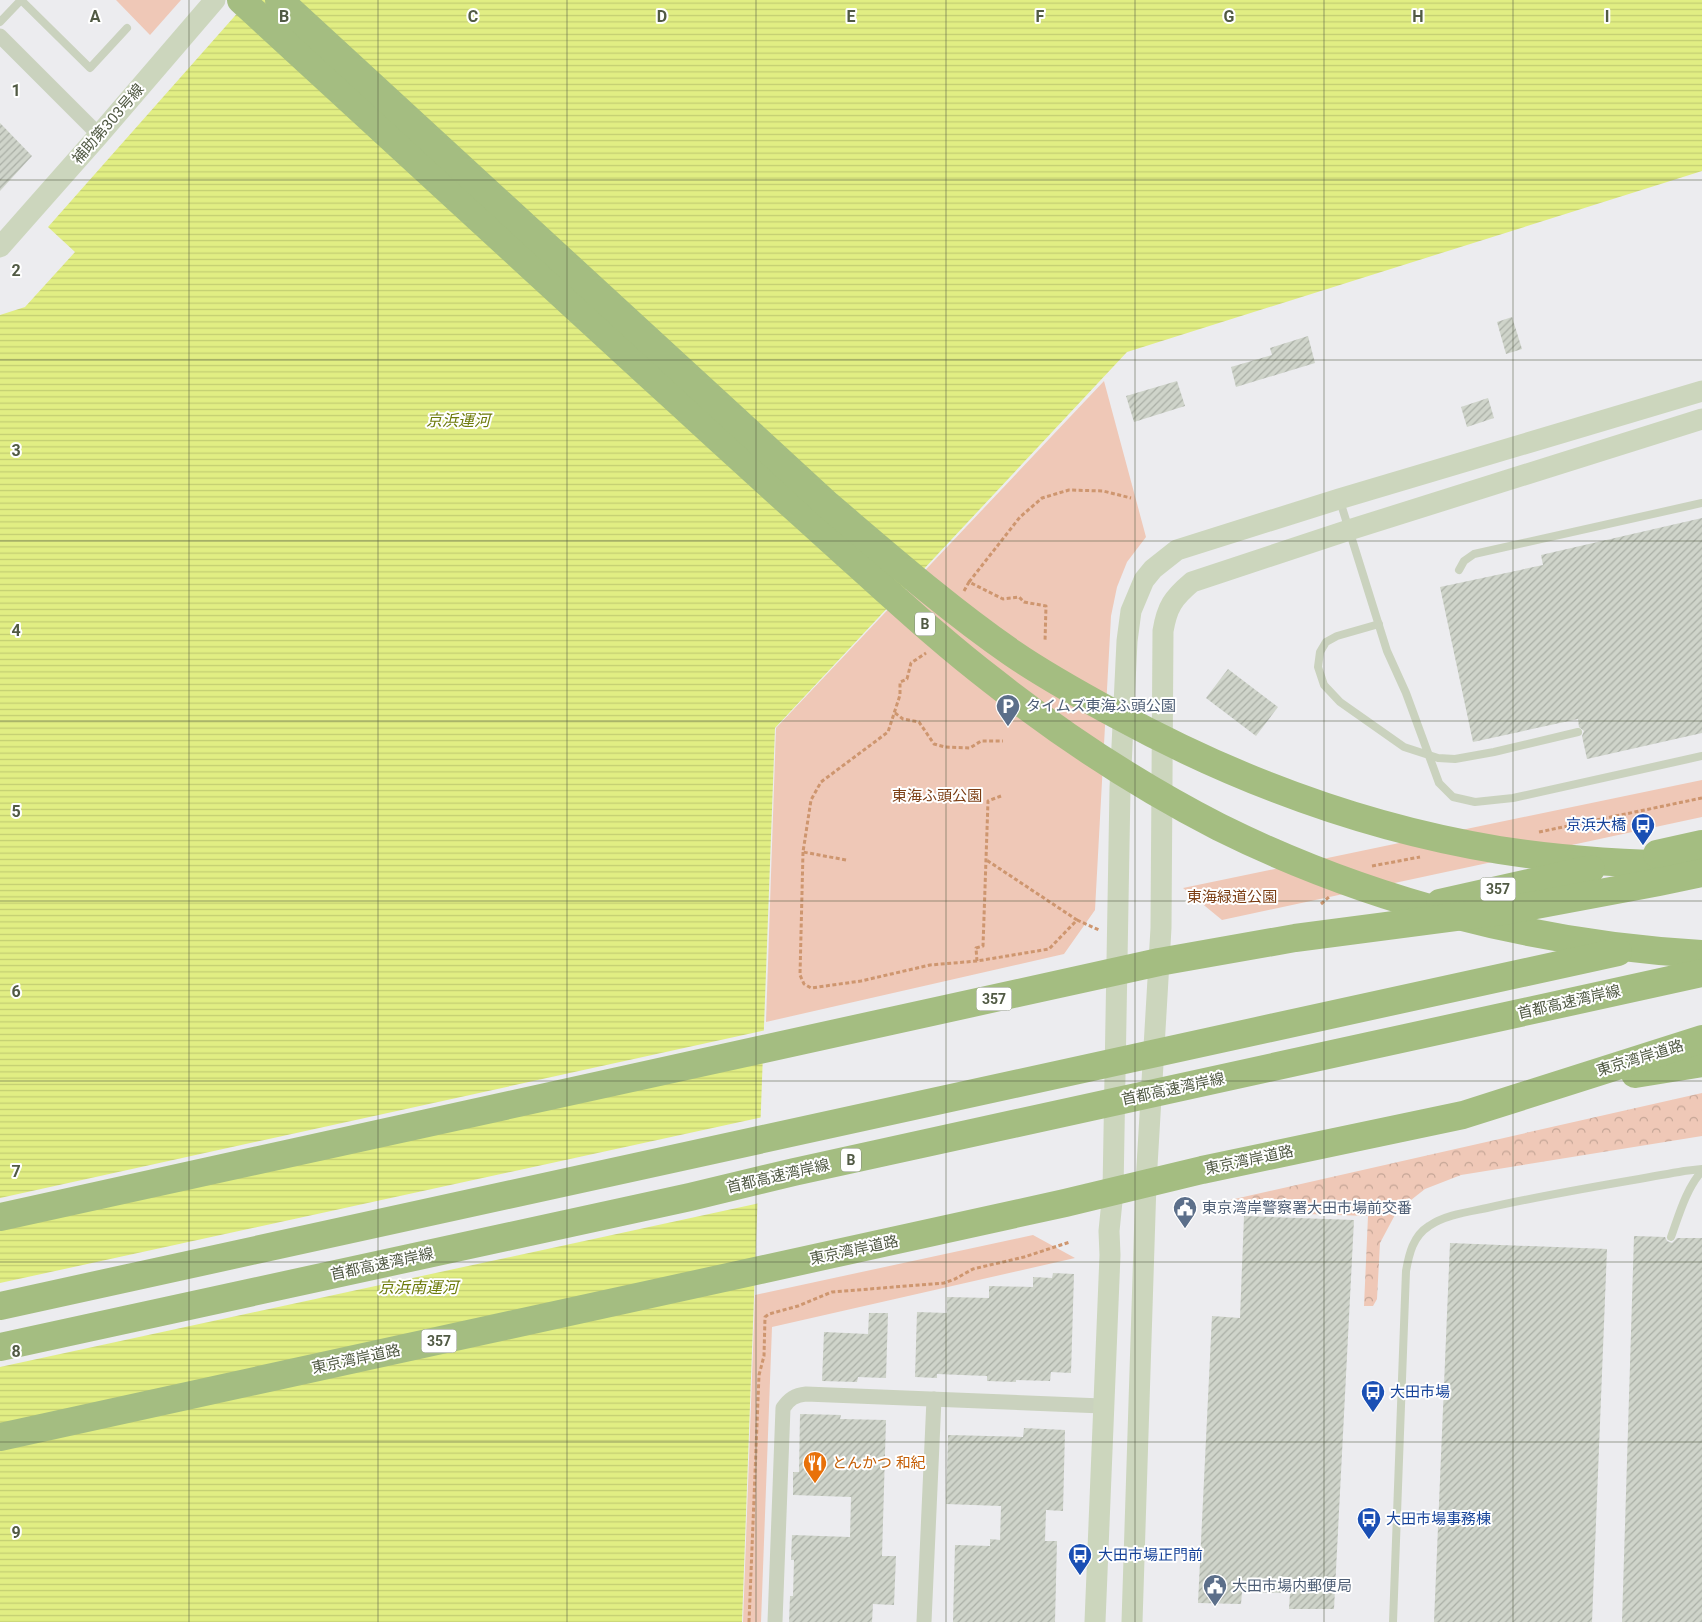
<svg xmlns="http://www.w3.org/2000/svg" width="1702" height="1622" font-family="Roboto,'Noto Sans JP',sans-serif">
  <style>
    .green { fill: #efc8b7 }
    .forest { fill: url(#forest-crowns) }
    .water { fill: url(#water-rules) }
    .pier { fill: #ececef }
    .building { fill: url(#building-hatch) }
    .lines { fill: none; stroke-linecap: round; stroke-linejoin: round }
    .path { stroke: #ce966f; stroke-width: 3; stroke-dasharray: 4 2.5; stroke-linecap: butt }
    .lane { stroke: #cad2be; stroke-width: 8 }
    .street { stroke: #cad2be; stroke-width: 15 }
    .secondary { stroke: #ccd6bd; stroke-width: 21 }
    .highway { stroke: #a4bd81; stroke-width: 28 }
    .grid { fill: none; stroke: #515a44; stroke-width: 1; stroke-opacity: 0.55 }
    .labels { text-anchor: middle; stroke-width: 4; stroke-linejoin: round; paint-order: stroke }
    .shield { fill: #fff; stroke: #858c7c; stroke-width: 1 }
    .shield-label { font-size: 14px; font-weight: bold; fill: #515a44 }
    .street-label { font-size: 15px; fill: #515a44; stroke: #fff }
    .service-label { font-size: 15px; fill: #4e5e75; stroke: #fff; text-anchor: start }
    .park-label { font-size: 15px; fill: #7c3e14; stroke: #fff }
    .transit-label { font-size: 15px; fill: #164399; stroke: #fff; text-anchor: start }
    .food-label { font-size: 15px; fill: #c56008; stroke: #fff; text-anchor: start }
    .water-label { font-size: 16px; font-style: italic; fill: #6d7b0b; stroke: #fff }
    .grid-label { font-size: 16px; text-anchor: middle; font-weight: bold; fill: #515a44; stroke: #fff; stroke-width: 4; stroke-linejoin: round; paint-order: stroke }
  </style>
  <defs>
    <pattern id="forest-crowns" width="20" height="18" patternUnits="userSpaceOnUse" patternTransform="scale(1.25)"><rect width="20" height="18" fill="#efc8b7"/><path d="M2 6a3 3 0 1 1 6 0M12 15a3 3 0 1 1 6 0" fill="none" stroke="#c4a596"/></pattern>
    <pattern id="water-rules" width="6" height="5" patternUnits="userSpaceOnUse" patternTransform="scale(1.25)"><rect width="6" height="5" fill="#e1ee83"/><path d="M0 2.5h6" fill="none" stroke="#c3ce72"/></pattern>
    <pattern id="building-hatch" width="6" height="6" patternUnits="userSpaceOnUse" patternTransform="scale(1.25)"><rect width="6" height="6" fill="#cfd4ca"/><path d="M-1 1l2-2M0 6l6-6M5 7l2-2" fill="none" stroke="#aaafa6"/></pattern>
  </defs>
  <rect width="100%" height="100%" fill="#ececef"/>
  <g class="green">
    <polygon points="116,0 181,0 150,35"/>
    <polygon points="1104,381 1146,537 1127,562 1117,587 1111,616 1095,910 1064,954 766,1022 776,728"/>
    <polygon points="1702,780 1702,817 1222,920 1183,888"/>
    <polygon points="1033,1235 1075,1258 772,1327 761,1622 743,1622 755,1295"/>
  </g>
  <polygon class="forest" points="1702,1093 1702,1136 1461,1175 1425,1189 1397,1211 1380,1243 1377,1299 1373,1306 1364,1306 1368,1216 1243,1212 1230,1200"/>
  <polygon class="water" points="249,0 1702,0 1702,171 1127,352 775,728 742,1622 0,1622 0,315 25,307 75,252 48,227"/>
  <g class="pier">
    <polygon points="766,1030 765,1059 0,1226 0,1198"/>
    <polygon points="763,1117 760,1203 0,1367 0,1283"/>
  </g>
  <g class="building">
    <polygon points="0,123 32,156 0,191"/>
    <polygon points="1512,317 1522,349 1506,354 1497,322"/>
    <polygon points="1308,336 1315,363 1236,387 1231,367 1272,355 1270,348"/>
    <polygon points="1177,381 1185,406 1134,422 1126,396"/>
    <polygon points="1488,398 1494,418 1467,427 1461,407"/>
    <polygon points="1702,518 1702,733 1587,759 1582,736 1584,731 1579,727 1578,719 1473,742 1440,587 1543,565 1541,555"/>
    <polygon points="1228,669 1278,707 1256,736 1206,698"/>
    <polygon points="1244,1216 1354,1220 1334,1609 1289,1609 1290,1593 1242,1592 1241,1604 1198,1603 1212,1316 1240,1318"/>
    <polygon points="1634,1236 1665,1237 1667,1241 1672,1243 1677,1238 1702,1238 1702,1622 1622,1622"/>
    <polygon points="1450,1243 1607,1249 1592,1622 1434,1622"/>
    <polygon points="1053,1273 1074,1274 1071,1373 1051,1372 1050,1381 1016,1380 1016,1382 987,1381 987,1376 937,1374 937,1378 915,1377 917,1312 947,1313 947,1297 989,1298 989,1286 1033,1287 1033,1277 1052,1278"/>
    <polygon points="869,1313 888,1313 886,1378 858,1377 857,1382 822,1381 824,1332 868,1334"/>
    <polygon points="800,1414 841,1415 840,1419 886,1420 882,1556 896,1556 894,1605 873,1604 872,1622 789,1622 790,1596 793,1596 794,1560 791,1560 792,1535 850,1537 851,1497 793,1495 793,1472 799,1472"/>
    <polygon points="1024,1428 1065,1430 1063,1511 1046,1510 1045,1541 1057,1541 1055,1622 953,1622 955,1545 990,1546 990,1539 1000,1540 1001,1506 946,1504 948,1435 1023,1437"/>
  </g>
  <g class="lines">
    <g class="path">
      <polyline points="969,582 1020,517 1042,498 1069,490 1103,491 1131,498"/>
      <polyline points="964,591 969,582 1003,599 1019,597 1024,602 1046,606 1045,642"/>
      <polyline points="895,713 903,719 919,722 934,744 945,747 970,748 981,741 1003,741"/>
      <polyline points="1539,832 1702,798"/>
      <polyline points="803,852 800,975 804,984 811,988 861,981 930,965 977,961 1049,949 1077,920 985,859"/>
      <polyline points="846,860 803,852 811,800 821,782 888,732 900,695 900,682 907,679 911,663 926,653"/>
      <polyline points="1372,866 1420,857"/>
      <polyline points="1321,904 1329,897"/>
      <polyline points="1077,920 1099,930"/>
      <polyline points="977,961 976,948 983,946 988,801 1001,796"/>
      <polyline points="749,1622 759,1375 764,1356 765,1317 769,1314 798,1306 832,1292 944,1283 955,1279 973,1269 1024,1257 1070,1242"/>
    </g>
    <g class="lane">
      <polyline points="0,22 21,0 90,68 127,28"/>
      <polyline points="1340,501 1387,651 1406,693 1439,783 1453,797 1475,802 1513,798 1702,756"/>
      <polyline points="1459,570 1464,561 1474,554 1702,503"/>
      <polyline points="1379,624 1337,636 1326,642 1320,652 1318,667 1324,685 1340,702 1404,747 1438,758 1455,759 1494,752 1578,732"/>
      <path d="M1671 1237C1679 1215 1686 1189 1702 1171"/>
      <path d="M1393 1622 1406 1271C1409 1254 1413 1236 1429 1226 1445 1215 1468 1212 1487 1208 1552 1193 1618 1183 1684 1171L1702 1169"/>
    </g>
    <g class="street">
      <polyline points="0,36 99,135"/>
      <path d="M775 1622 783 1408C789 1399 795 1395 806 1394L1102 1406"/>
      <polyline points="924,1622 934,1399"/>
    </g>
    <g class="secondary">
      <polyline points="0,247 99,135 215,0"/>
      <polyline points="1095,1622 1110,1255 1109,1231 1113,1191 1120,788 1127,641 1131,611 1144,580 1153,569 1177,550 1339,499 1702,391"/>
      <path d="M1132 1622 1146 1183 1161 928 1163 631C1167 607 1173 598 1192 582L1349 530 1702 419"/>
    </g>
    <g class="highway">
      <path d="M241 0C389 136 536 272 684 407 739 458 795 508 850 558 897 600 943 643 993 681 1063 736 1139 786 1219 827 1368 901 1536 945 1702 954"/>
      <path d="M279 0 828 505C888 556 947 608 1012 653 1044 675 1080 695 1115 714 1234 779 1365 828 1499 850 1562 860 1627 864 1691 865"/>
      <polyline points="1657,854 1702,844"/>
      <polyline points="1440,903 1591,869"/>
      <polyline points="1635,1074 1702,1063"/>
      <polyline points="0,1217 1159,962 1295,938 1509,910 1659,882 1702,873"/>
      <polyline points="0,1306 1618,952"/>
      <polyline points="0,1347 690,1197 794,1172 1702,973"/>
      <polyline points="0,1437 1065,1203 1202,1170 1463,1115 1702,1039"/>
    </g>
  </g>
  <path class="grid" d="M189 0V1622M378 0V1622M567 0V1622M756 0V1622M946 0V1622M1135 0V1622M1324 0V1622M1513 0V1622M0 180H1702M0 360H1702M0 541H1702M0 721H1702M0 901H1702M0 1081H1702M0 1262H1702M0 1442H1702"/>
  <defs>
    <g id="parking-pin" transform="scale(1.25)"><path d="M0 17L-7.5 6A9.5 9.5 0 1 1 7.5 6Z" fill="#5c6f8a" stroke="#fff"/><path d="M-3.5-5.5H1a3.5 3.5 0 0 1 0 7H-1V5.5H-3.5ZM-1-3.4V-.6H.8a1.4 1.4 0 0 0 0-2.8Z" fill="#fff"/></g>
    <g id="bus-pin" transform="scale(1.25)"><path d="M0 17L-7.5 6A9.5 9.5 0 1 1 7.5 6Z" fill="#1a4fb4" stroke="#fff"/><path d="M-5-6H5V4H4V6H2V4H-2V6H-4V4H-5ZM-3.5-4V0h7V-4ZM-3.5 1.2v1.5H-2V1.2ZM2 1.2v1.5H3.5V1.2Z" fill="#fff"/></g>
    <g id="civic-pin" transform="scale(1.25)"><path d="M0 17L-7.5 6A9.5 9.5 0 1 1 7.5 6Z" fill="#5c6f8a" stroke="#fff"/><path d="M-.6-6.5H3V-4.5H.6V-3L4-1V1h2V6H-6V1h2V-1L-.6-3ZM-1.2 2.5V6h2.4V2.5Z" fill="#fff"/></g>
    <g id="restaurant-pin" transform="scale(1.25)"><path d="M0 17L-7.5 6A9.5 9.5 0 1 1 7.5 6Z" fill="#e8710a" stroke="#fff"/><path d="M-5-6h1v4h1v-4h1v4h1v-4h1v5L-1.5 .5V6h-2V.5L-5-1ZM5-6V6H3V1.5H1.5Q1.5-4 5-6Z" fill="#fff"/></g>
  </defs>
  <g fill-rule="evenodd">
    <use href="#parking-pin" x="1008" y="706"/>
    <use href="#bus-pin" x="1643" y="825"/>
    <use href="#civic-pin" x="1185" y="1208"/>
    <use href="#bus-pin" x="1373" y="1392"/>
    <use href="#restaurant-pin" x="815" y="1463"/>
    <use href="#bus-pin" x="1369" y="1519"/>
    <use href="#bus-pin" x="1080" y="1555"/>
    <use href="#civic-pin" x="1215" y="1586"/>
  </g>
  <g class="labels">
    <g class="shield">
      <rect x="915" y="612.5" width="20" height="23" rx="4"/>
      <rect x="1480.5" y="877.5" width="35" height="23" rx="4"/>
      <rect x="976.5" y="987.5" width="35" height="23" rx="4"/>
      <rect x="841" y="1148.5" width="20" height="23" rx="4"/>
      <rect x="421.5" y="1329.5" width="35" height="23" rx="4"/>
    </g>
    <g class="shield-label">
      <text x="925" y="629">B</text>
      <text x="1498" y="894">357</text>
      <text x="994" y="1004">357</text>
      <text x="851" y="1165">B</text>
      <text x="439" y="1346">357</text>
    </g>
    <g class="street-label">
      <text transform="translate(108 124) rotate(-49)" y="5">補助第303号線</text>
      <text transform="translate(1569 1002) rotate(-13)" y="5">首都高速湾岸線</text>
      <text transform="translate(1640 1058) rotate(-17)" y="5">東京湾岸道路</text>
      <text transform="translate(1173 1089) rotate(-12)" y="5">首都高速湾岸線</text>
      <text transform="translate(1249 1160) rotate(-12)" y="5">東京湾岸道路</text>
      <text transform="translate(778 1176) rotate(-13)" y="5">首都高速湾岸線</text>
      <text transform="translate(854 1250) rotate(-12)" y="5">東京湾岸道路</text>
      <text transform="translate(382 1264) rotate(-12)" y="5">首都高速湾岸線</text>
      <text transform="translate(356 1359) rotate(-12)" y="5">東京湾岸道路</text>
    </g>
    <g class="service-label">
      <text x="1026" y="711">タイムズ東海ふ頭公園</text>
      <text x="1202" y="1213">東京湾岸警察署大田市場前交番</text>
      <text x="1232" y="1591">大田市場内郵便局</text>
    </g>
    <g class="park-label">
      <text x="937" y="801">東海ふ頭公園</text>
      <text x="1232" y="902">東海緑道公園</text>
    </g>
    <g class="transit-label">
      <text x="1626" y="830" text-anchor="end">京浜大橋</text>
      <text x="1390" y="1397">大田市場</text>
      <text x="1386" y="1524">大田市場事務棟</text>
      <text x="1098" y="1560">大田市場正門前</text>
    </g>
    <g class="food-label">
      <text x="832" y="1468">とんかつ 和紀</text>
    </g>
    <g class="water-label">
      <text x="458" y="426">京浜運河</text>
      <text x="418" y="1293">京浜南運河</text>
    </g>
  </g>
  <g class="grid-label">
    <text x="95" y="22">A</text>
    <text x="284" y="22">B</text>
    <text x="473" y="22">C</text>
    <text x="662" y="22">D</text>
    <text x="851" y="22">E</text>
    <text x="1040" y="22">F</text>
    <text x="1229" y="22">G</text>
    <text x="1418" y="22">H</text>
    <text x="1607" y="22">I</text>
    <text x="16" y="96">1</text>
    <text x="16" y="276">2</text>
    <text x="16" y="456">3</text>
    <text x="16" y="636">4</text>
    <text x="16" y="817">5</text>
    <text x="16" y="997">6</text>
    <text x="16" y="1177">7</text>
    <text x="16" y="1357">8</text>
    <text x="16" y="1538">9</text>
  </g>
</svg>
